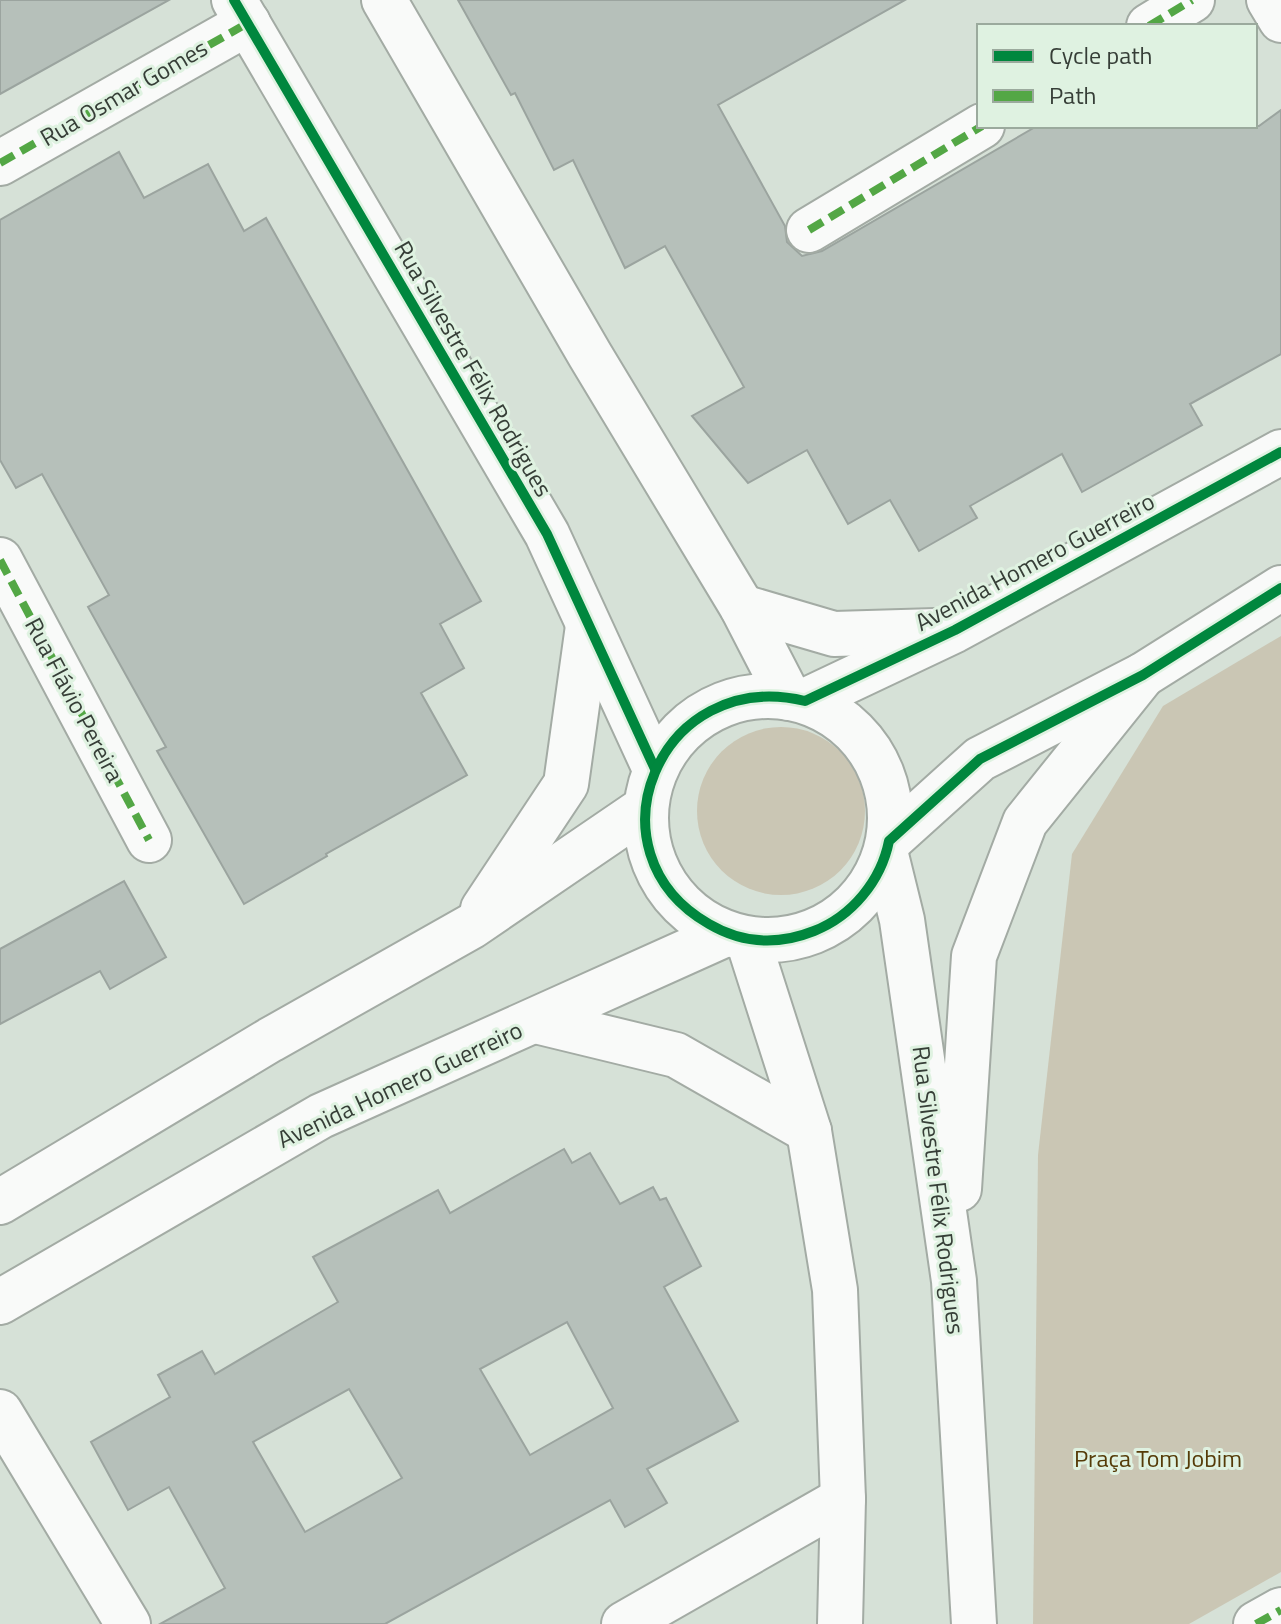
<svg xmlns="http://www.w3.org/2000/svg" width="1281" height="1624" font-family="'Titillium Web',sans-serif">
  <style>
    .green { fill: #cac6b4 }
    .building { fill: #b6c0ba; stroke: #9ba49f; stroke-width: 2; fill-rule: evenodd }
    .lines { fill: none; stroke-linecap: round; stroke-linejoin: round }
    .minor-casing { stroke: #a3aba4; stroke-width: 48 }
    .minor { stroke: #f9faf9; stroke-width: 44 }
    .quiet { stroke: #53a745; stroke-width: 8; stroke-dasharray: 16 8; stroke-linecap: butt }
    .cycleway-casing { stroke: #dff2e1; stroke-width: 15 }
    .cycleway { stroke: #00873e; stroke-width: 10 }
    .labels { text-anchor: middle; stroke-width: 6; stroke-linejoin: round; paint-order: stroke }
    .street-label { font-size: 24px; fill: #363e37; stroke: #dff2e1 }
    .park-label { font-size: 24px; fill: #553b08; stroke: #dff2e1 }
  </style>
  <rect width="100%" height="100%" fill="#d6e1d7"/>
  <g class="green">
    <polygon points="1281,636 1281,1572 1189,1624 1033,1624 1038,1155 1072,854 1163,706"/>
    <circle cx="781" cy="811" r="84"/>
  </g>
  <g class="building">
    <polygon points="0,0 169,0 0,94"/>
    <polygon points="458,0 905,0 718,105 785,226 787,242 802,256 822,251 1037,126 1259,126 1281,110 1281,354 1190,404 1202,425 1109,477 1082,492 1062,454 970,506 977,518 919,551 890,500 848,524 807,450 748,483 692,416 744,387 665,246 625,268 573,160 554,170 515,93 511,95"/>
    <polygon points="119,152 144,198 208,164 244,231 266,218 481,601 440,624 464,668 421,693 467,775 326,854 327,856 244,904 157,751 166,747 88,607 109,595 42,474 16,488 0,460 0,220"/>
    <polygon points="124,881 166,957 110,989 100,971 0,1024 0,949"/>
    <path d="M564 1149 572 1163 590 1153 620 1204 653 1187 660 1200 666 1198 701 1266 664 1287 738 1421 647 1469 667 1503 625 1527 610 1500 385 1624H160L225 1588 169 1487 128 1510 91 1442 170 1397 158 1375 202 1351 215 1374 338 1302 313 1257 438 1190 450 1213ZM567 1322 613 1408 530 1455 480 1369ZM349 1389 402 1478 305 1532 253 1442Z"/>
  </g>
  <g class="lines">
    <g class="minor-casing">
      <g id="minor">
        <polyline points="234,0 547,534 655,769"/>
        <polyline points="384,0 590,355 742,607 789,698"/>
        <polyline points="1269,0 1281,20"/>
        <polyline points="1149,26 1192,0"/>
        <polyline points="0,163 248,23"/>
        <polyline points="809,230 982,126"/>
        <polyline points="0,560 149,840"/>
        <polyline points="742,607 834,634 936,631"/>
        <circle cx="768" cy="818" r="122"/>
        <polyline points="805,701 955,630 1281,452"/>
        <polyline points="889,841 980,759 1143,675 1281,588"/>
        <polyline points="886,855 902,920 954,1281 974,1624"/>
        <polyline points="483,909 566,784 588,626"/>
        <polyline points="748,940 809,1131 835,1290 843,1499 840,1624"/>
        <polyline points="536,1021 676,1055 809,1131"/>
        <polyline points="959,1189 974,956 1025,822 1143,675"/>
        <polyline points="0,1202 270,1040 472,926 645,808"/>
        <polyline points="0,1302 321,1116 726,934"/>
        <polyline points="0,1412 128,1624"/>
        <polyline points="624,1624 843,1499"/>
        <polyline points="1256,1624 1281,1610"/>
      </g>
    </g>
    <use href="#minor" class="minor"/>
    <g class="quiet">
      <polyline points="1149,26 1192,0"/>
      <polyline points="0,163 248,23"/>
      <polyline points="809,230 982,126"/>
      <polyline points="0,560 149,840"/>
      <polyline points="1256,1624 1281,1610"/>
    </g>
    <g class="cycleway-casing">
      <g id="cycleway">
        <polyline points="234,0 547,534 655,769"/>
        <path d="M1281 452 955 630 805 701C659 666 583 852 709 924 743 944 779 945 814 931 852 916 881 881 889 841L980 759 1143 675 1281 588"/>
      </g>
    </g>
    <use href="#cycleway" class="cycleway"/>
  </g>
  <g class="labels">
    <g class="street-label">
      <text transform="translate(124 93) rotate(-30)" y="8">Rua Osmar Gomes</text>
      <text transform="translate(473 369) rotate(60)" y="8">Rua Silvestre Félix Rodrigues</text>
      <text transform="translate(1035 562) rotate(-28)" y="8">Avenida Homero Guerreiro</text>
      <text transform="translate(74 700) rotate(62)" y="8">Rua Flávio Pereira</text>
      <text transform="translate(400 1085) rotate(-25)" y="8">Avenida Homero Guerreiro</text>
      <text transform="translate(938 1190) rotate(83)" y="8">Rua Silvestre Félix Rodrigues</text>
    </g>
    <g class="park-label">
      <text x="1158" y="1467">Praça Tom Jobim</text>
    </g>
  </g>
  <rect x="977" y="24" width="280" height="104" fill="#dff2e1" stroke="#9baa9d" stroke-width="2"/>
  <rect x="993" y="50" width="40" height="12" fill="#00873e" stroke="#9baa9d" stroke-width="2"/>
  <text x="1049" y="64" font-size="24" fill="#363e37">Cycle path</text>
  <rect x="993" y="90" width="40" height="12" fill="#53a745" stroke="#9baa9d" stroke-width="2"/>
  <text x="1049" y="104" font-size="24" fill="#363e37">Path</text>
</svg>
